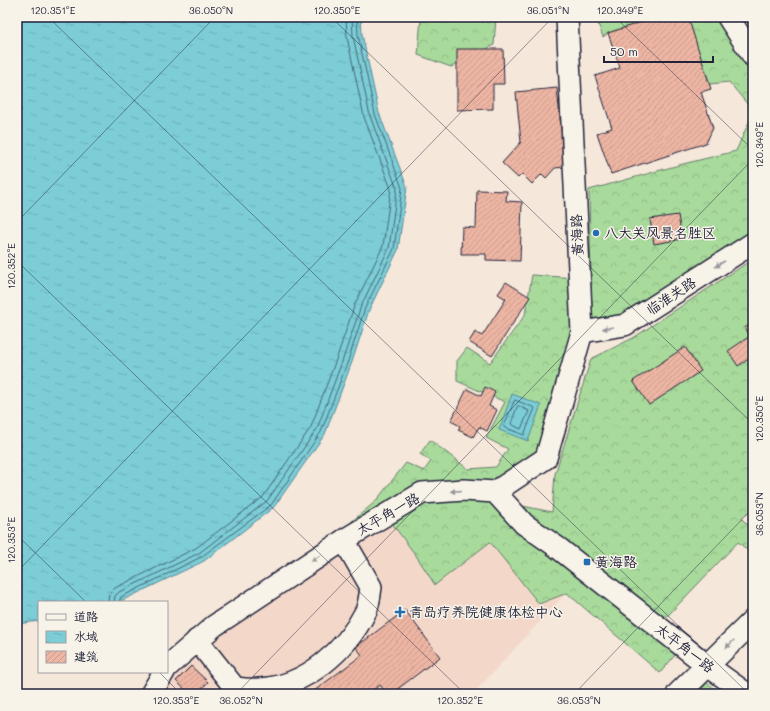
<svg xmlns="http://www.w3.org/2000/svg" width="770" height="711" font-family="Mali,'LXGW WenKai TC',sans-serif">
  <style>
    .built { fill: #f3d8ca }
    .forest { fill: url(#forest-crowns); stroke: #657e6b }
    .park { fill: url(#park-dots); stroke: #657e6b }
    .water { fill: url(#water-ripples); stroke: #588998 }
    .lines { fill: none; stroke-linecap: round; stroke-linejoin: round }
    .shore { stroke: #466679; stroke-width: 1 }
    .building { fill: url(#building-hatch); stroke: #22223b }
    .minor-casing { stroke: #22223b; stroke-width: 24 }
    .major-casing { stroke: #22223b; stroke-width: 25 }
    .minor { stroke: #f7f3e8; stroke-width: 21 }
    .major { stroke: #f7f3e8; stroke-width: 22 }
    .oneway { fill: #97959a }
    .ticks { fill: none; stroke: #22223b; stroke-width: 1; stroke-opacity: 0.45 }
    .poi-dot { fill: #1f6fb2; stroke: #f7f3e8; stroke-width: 1.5 }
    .labels { text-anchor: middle; stroke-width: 3; stroke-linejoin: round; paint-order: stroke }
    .poi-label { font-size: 14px; fill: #22223b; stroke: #f7f3e8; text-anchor: start }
    .street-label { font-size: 14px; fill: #22223b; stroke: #f7f3e8 }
    .neatline { fill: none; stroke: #22223b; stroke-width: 1.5 }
    .ticks-label { font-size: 10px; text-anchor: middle; fill: #22223b }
  </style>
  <defs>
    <pattern id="forest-crowns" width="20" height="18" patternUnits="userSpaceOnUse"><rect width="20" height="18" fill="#a8da9b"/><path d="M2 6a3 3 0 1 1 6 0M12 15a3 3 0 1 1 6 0" fill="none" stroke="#90bb86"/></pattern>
    <pattern id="park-dots" width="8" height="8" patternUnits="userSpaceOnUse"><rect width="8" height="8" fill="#a8da9b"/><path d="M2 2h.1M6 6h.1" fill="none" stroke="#90bb86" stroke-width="1.8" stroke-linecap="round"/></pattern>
    <pattern id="water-ripples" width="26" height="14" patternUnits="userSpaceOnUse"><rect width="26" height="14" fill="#7ccdd6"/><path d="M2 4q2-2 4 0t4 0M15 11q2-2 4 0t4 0" fill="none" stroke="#6bb0b9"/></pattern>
    <pattern id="building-hatch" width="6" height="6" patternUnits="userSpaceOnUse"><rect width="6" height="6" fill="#edb5a3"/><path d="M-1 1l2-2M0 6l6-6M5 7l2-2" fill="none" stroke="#cb9b8d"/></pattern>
  </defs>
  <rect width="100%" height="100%" fill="#f5e7da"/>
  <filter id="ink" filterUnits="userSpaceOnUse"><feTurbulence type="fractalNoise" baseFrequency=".025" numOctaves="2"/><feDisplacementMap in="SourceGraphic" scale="8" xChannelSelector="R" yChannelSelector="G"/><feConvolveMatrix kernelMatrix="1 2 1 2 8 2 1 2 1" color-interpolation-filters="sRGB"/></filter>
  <g filter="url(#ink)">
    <polygon class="built" points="423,505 580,578 473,694 159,694 172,673 221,632"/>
    <g class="forest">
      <polygon points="421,17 496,17 494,45 451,67 418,55"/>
      <polygon points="607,17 657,17 608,33 603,37 597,21"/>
      <polygon points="687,17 718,17 753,72 753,111 729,82 710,84"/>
      <polygon points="753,113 753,231 622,314 592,321 589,190 679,165 736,151"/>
      <polygon points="753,259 753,508 741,518 753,530 753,555 738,542 654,630 676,654 660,673 567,593 539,604 490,542 435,585 417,557 388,518 425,498 464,494 552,512 555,474 591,359 633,338"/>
      <polygon points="532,275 576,278 579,332 544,455 494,489 468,487 355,528 351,522 375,502 406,463 424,471 431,461 420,454 430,440 468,469 496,467 508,449 486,438 505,402 457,381 457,361 467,348 490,363 525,315"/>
      <polygon points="707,683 722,694 696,694"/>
    </g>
    <polygon class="park" points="744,17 753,17 753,31"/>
    <g class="water">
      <polygon points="17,17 361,17 362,34 379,113 407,187 398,250 369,310 352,362 325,434 274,507 204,561 119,602 39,602 39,621 17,624"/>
      <polygon points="512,394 541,405 528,441 499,430"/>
    </g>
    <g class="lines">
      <g class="shore">
        <polygon points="515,400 535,408 524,435 504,427"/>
        <polygon points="519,406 529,411 521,429 511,424 517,407"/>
        <polyline points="108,602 109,594 115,588 196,548 263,497 311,427 337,357 355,304 383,246 391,189 364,117 347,37 346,17"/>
        <polyline points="114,602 115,596 119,592 199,553 267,501 317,429 343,359 361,306 389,248 397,189 370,116 353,36 352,17"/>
        <polyline points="119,602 121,597 201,557 271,505 321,432 348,361 365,308 394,249 402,188 375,114 358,35 357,17"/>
      </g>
    </g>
    <g class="building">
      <polygon points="657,17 688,17 711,89 701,92 713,128 706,143 611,174 597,133 612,128 595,76 620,68 608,33"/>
      <polygon points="457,49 503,49 504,84 493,84 493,109 457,110"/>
      <polygon points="557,88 565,167 555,168 546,178 542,174 532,184 522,174 518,178 502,163 521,142 516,92"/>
      <polygon points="477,190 507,191 506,201 522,202 520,261 486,260 486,254 461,254 462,227 476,228"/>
      <polygon points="678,215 682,239 654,244 650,219"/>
      <polygon points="506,282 530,297 492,356 469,342 475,332 482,336 506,299 498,294"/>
      <polygon points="753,322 753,356 738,366 728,351 750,336 745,328"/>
      <polygon points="685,347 701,371 649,405 633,381"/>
      <polygon points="485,387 495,392 489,406 497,410 487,431 479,427 473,437 458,430 460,426 451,421 467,389 481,396"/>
      <polygon points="405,610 440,657 391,694 387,694 380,685 368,694 310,694 362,655 356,647"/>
      <polygon points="191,666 208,682 197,694 190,694 176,681"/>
    </g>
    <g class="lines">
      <g class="minor-casing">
        <g id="minor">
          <polyline points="728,17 753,56"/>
          <polyline points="582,332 625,325 753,243"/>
          <polyline points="495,492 546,458 582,332 567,17"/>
          <path d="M197 640 235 688C243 689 252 690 260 689 306 686 346 651 366 611 369 604 370 595 371 587L344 540"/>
          <polyline points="167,667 214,626 344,540 422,493 464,490 495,492 524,524 557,547 708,666 747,694"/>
          <polyline points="151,694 164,672"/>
        </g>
      </g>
      <g class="major-casing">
        <polyline id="major" points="678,694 753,621"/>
      </g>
      <use href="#minor" class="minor"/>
      <use href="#major" class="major"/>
    </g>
    <defs><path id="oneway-solid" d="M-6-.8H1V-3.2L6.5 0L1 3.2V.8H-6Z"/></defs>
    <g class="oneway">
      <use href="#oneway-solid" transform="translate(720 264) rotate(147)"/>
      <use href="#oneway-solid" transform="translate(608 328) rotate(171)"/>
      <use href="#oneway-solid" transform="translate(456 491) rotate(176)"/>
      <use href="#oneway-solid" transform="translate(316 558) rotate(146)"/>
      <use href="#oneway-solid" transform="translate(730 644) rotate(135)"/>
    </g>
  </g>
  <path class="ticks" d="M48 17 749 694M331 17 753 424M615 17 753 150M17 222 215 17M17 261 465 694M17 535 86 602M17 572 553 17M159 672 181 694M236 694 753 159M574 694 753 508"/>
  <g class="poi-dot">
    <circle cx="596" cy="233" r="4"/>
    <rect x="583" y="558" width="8" height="8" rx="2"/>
    <path d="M398 606h4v4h4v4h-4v4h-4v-4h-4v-4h4z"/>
  </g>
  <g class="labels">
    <g class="poi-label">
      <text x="604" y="238">八大关风景名胜区</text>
      <text x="595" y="567">黄海路</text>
      <text x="409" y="617">青岛疗养院健康体检中心</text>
    </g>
    <g class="street-label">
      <text transform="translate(577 235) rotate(-93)" y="5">黄海路</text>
      <text transform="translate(671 296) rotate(-33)" y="5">临淮关路</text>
      <text transform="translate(388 514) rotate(-30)" y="5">太平角一路</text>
      <text transform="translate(685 648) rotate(38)" y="5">太平角一路</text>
    </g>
  </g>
  <rect width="770" height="711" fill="none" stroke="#f7f3e8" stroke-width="44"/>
  <rect x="38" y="601" width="130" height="72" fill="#f7f3e8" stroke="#a29fa3"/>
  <rect x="46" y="614" width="20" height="6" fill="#f7f3e8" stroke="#a29fa3"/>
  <text x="74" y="621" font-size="12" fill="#22223b">道路</text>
  <rect x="46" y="631" width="20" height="12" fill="url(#water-ripples)" stroke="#a29fa3"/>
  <text x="74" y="641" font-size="12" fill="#22223b">水域</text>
  <rect x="46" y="651" width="20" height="12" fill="url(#building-hatch)" stroke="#a29fa3"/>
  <text x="74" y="661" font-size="12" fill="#22223b">建筑</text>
  <path d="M604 56v6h109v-6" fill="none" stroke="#22223b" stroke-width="2"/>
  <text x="610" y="56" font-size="12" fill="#22223b" stroke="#f7f3e8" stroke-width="3" paint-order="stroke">50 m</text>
  <rect x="22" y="22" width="726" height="667" class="neatline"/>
  <g class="ticks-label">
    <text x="53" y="14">120.351°E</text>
    <text x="211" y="14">36.050°N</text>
    <text x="337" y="14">120.350°E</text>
    <text x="548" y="14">36.051°N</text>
    <text x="620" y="14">120.349°E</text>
    <text transform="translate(759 145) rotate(-90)" y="4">120.349°E</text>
    <text transform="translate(11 266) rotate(-90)" y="4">120.352°E</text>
    <text transform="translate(759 419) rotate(-90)" y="4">120.350°E</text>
    <text transform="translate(759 514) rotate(-90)" y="4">36.053°N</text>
    <text transform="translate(11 540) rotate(-90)" y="4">120.353°E</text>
    <text x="176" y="704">120.353°E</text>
    <text x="241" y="704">36.052°N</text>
    <text x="460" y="704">120.352°E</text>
    <text x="579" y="704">36.053°N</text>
  </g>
</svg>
